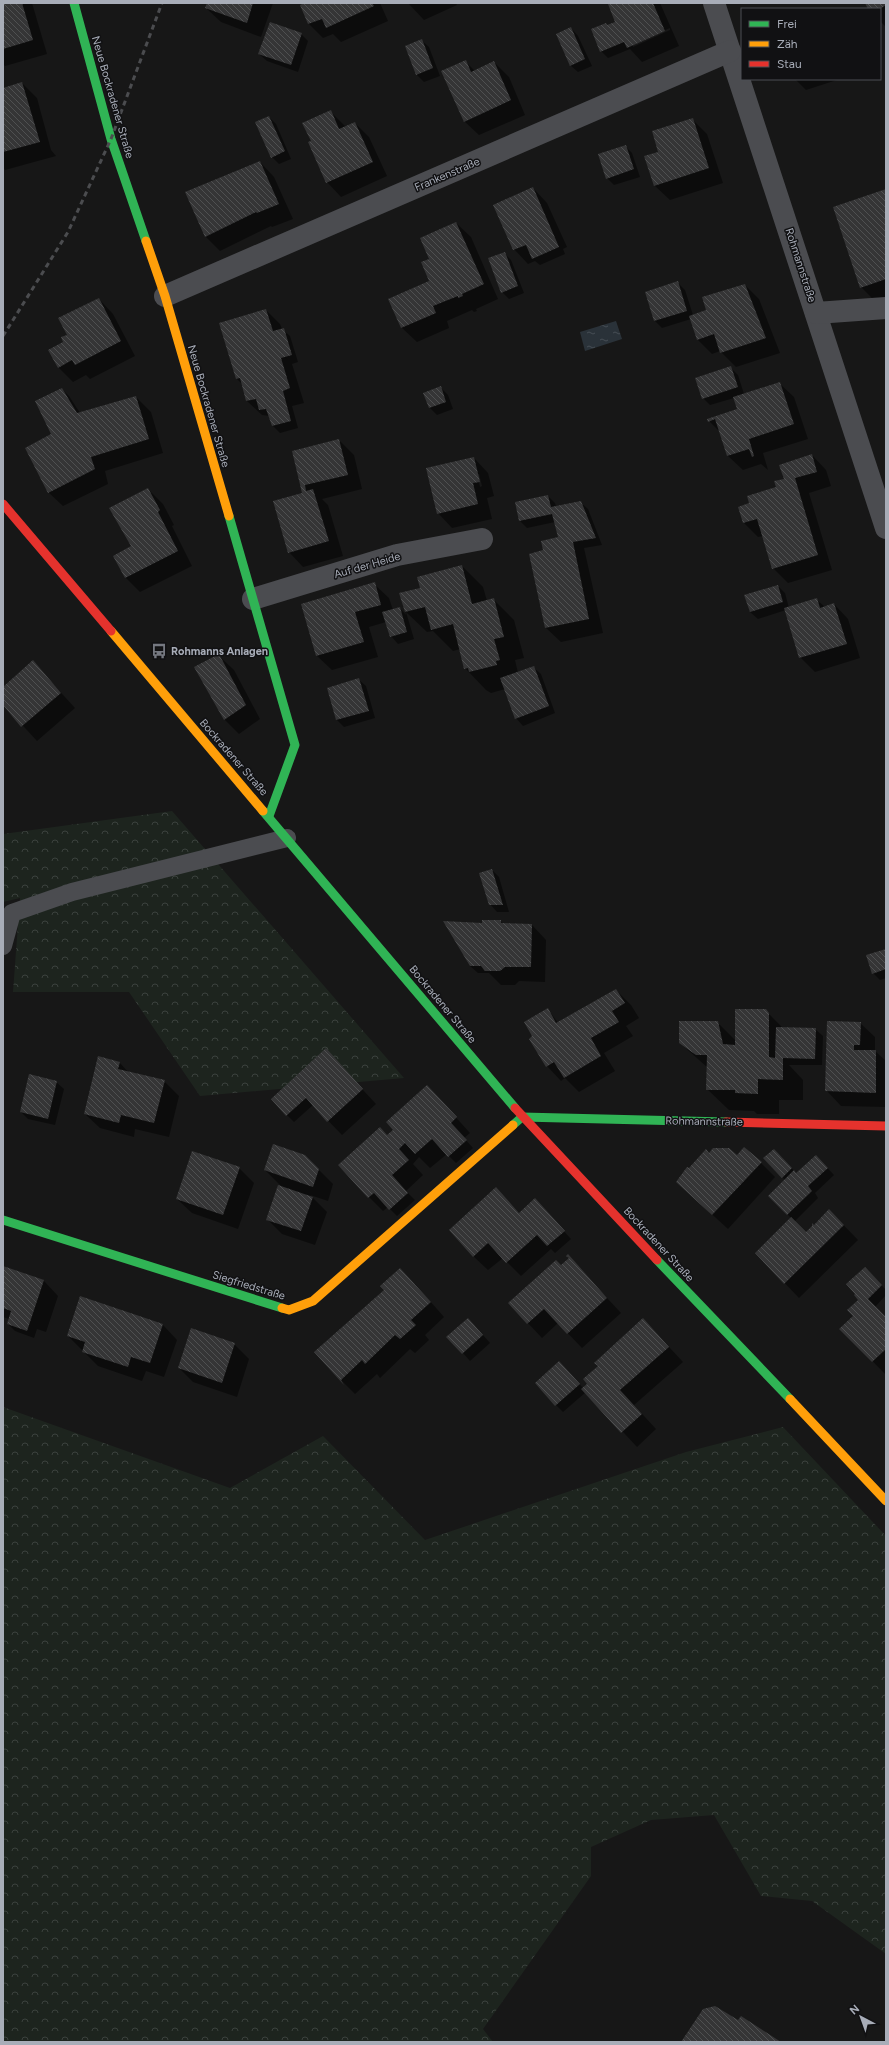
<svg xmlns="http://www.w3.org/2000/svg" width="889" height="2045" font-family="Figtree,sans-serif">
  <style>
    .forest { fill: url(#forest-crowns) }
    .water { fill: url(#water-ripples) }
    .shadow { fill: #0007; fill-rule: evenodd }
    .building { fill: url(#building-back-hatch) }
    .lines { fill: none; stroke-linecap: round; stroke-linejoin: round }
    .lane { stroke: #4b4c50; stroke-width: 18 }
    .street { stroke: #4b4c50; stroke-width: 22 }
    .fast { stroke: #30b455; stroke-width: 9 }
    .slow { stroke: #ff9f0a; stroke-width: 9 }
    .jam { stroke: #e5322d; stroke-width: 9 }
    .rail { stroke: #4b4c4f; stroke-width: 3; stroke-dasharray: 5 4; stroke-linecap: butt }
    .labels { text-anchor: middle; stroke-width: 3; stroke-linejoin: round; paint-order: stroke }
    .street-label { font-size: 11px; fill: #a8adb8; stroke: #111113 }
    .poi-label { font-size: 11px; font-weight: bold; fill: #a8adb8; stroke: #111113; text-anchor: start }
  </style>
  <defs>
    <pattern id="forest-crowns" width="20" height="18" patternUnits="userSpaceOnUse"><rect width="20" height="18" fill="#1d241e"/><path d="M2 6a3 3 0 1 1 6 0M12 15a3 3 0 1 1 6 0" fill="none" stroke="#3b413d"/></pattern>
    <pattern id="water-ripples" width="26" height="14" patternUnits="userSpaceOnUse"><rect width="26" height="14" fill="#2a3239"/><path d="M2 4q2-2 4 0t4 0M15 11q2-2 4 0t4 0" fill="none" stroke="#464d54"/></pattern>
    <pattern id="building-back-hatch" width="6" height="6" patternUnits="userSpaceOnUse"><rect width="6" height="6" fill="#353536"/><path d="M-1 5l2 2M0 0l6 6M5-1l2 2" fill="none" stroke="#4f5051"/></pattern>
  </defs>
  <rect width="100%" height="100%" fill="#171717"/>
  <g class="forest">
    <polygon points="172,811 404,1078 200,1096 129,992 13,992 20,898 3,902 3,834"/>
    <polygon points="3,1407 230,1488 323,1436 425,1540 686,1452 783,1427 886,1536 886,1954 812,1901 761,1896 714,1815 651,1820 591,1847 591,1876 483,2029 493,2042 3,2042"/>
  </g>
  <polygon class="water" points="616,321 622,339 585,351 580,332"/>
  <g class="shadow">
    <polygon points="3,3 32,3 47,54 5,66 3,64"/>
    <polygon points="208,3 273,3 261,37 221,22 206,8"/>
    <polygon points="306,3 380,3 388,21 341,42 333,34 323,38 309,24 301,5"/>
    <polygon points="408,3 456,3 457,5 424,20"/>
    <path d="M613 3H660L679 46 642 62 630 49 608 58 601 51 606 24 608 26H618ZM670 28V30L633 47V44Z"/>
    <polygon points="866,3 886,3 886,27 880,21 880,9 870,9"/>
    <polygon points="571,28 578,36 592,66 578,72 570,65"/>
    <polygon points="301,34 308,41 298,72 267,61 259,54"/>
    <polygon points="421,40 429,47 440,76 424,82 417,75 406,46"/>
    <polygon points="466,62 475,71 494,62 509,77 525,115 479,135 464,121"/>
    <polygon points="795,79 840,79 806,90"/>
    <polygon points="22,83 37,98 51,150 56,156 5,170 3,167 3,89"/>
    <polygon points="331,112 346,127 355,123 369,137 387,176 341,197 327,182 312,142"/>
    <polygon points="269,117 276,124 291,159 279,164 272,157"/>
    <polygon points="692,119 707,134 723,183 670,200 655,186 645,157 659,152"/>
    <polygon points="625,146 632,153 640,177 614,185 607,178"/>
    <polygon points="260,162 274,177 293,219 272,227 271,226 220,251 205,236"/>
    <polygon points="533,188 547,203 567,247 563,249 565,254 540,265 535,261 528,264 514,249"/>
    <polygon points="886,190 886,298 876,302 861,287 834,207"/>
    <polygon points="456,223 471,237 498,299 476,309 477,311 474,312 472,310 447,321 449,328 417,342 402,328 390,299 431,282 430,259"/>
    <polygon points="504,253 511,260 524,293 509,299 502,292"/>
    <polygon points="678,283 685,290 693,315 707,311 745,285 759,299 780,353 736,367 720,351 712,354 697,339 691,319 662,328 655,321"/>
    <polygon points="99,299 113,314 135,356 90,379 86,375 73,382 58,367 65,342 68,335"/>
    <polygon points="266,310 280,324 282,329 290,336 298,362 292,364 304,403 292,406 298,428 280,433 273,426 270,416 262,415 247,401 242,384 237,379"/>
    <polygon points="731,368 738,375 744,394 779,383 794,397 808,439 763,453 768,470 761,464 743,470 728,456 721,433 709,421 738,410 734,398 710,405 703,398"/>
    <polygon points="440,387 448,395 453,409 437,415 430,408"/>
    <polygon points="62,389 69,396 80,413 136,397 151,412 163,453 105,471 108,484 63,506 48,492 53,435"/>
    <polygon points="339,440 354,455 362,489 322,499 328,505 343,556 303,567 289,552 303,493 293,451"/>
    <polygon points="812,455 826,470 831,486 809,493 832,570 788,583 773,568 763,536 758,537 744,523 739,507 750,504 777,488"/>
    <path d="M474 458 488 473 494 496 487 498 492 519 452 528 438 513ZM477 474H479L482 486 480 487Z"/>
    <polygon points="148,489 163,504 174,525 172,526 192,566 140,592 126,578 114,556 133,547 110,509"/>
    <polygon points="548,496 555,503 556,507 580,502 588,509 602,545 584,548 603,633 561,642 546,628 530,554 544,551 559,538 555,522 527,528 520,521"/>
    <polygon points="462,566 483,587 487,601 493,599 514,620 524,658 515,660 518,673 533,667 541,674 555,713 523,726 516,718 505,689 491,693 486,690 465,668 460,649 453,651 433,631 427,632 406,612 414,639 398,644 391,636 386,622 369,627 378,657 332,670 317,656 374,584 389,598 393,610 400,608 406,615 401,594 421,589"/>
    <polygon points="778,586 785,593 789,608 817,600 825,607 834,604 848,619 860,658 815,672 800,657 786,610 758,619 750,612"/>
    <polygon points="219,656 234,670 260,719 239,734 225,720 196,668"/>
    <polygon points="33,662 75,708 37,741 3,704 3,688"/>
    <polygon points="358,679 366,686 375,718 344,727 337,720 328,688"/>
    <polygon points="492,870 499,877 509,912 497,912 490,904"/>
    <polygon points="500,921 503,924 532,925 546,940 545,982 519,981 515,985 501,985 489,973 478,973 470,966 483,924"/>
    <polygon points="886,950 886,978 880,980 873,973"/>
    <polygon points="616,990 631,1005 639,1018 626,1026 633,1036 604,1053 615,1071 579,1092 565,1078 561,1081 547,1066 548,1009 558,1023"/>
    <polygon points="765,1010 783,1028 815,1029 823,1036 822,1065 789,1065 803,1080 803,1100 779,1100 779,1114 757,1114 754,1111 729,1110 707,1089 708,1068 680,1043 717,1022 736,1041"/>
    <polygon points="860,1023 875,1037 875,1051 886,1061 886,1107 841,1106 827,1091"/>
    <polygon points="326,1050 376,1104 342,1135 313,1105 294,1122 287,1115"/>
    <polygon points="119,1062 129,1073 164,1081 179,1096 169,1137 135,1129 134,1137 100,1128 85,1114"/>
    <polygon points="56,1082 64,1089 55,1125 28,1119 21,1112"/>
    <polygon points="441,1101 470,1133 464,1138 473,1148 456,1163 447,1154 430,1168 419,1157 413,1164 423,1175 406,1191 415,1200 397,1216 388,1207 383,1211 369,1197 387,1136"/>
    <polygon points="709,1154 761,1163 775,1177 728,1229 692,1196"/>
    <polygon points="305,1156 333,1184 328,1201 310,1195 327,1212 315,1245 282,1234 267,1219 282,1187 265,1170"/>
    <polygon points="816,1156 834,1175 815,1193 818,1198 794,1222 806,1233 829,1210 858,1240 799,1298 756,1253 791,1218 770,1196 785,1180 765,1158 781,1157 797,1174"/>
    <polygon points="239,1168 254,1183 238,1229 192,1213 177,1199"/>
    <polygon points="510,1203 520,1214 542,1207 571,1239 555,1253 551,1249 521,1276 503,1258 488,1270 473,1256"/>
    <polygon points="568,1256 621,1313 582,1348 558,1323 542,1338 509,1303 561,1267 570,1259"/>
    <polygon points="3,1267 44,1281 58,1296 46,1332 37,1329 34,1338 15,1331 8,1324 9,1319 3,1317"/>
    <polygon points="865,1268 886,1290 886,1295 875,1307 886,1318 886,1375 841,1329 854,1316 860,1300"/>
    <polygon points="415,1284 444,1317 425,1335 429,1340 415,1353 410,1349 380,1378 377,1374 355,1394 341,1380"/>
    <polygon points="643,1319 683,1362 634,1405 656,1429 637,1447 586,1392 563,1412 556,1405 566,1370 583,1388 589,1384 599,1366"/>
    <polygon points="163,1325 177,1340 164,1377 146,1371 142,1381 98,1366 68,1336"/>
    <polygon points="475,1326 490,1343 470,1361 463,1353"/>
    <polygon points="234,1344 249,1359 237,1397 193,1382 179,1368"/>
  </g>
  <g class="building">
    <polygon points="3,3 22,3 33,40 3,49"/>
    <polygon points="207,3 253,3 247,23 205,8"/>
    <polygon points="304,3 372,3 374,6 326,28 322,19 308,24 300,5"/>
    <polygon points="611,3 653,3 665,31 627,48 624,42 600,52 591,29 606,23 607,25 615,22 608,4"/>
    <polygon points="865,3 886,3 886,5 880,9 868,9"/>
    <polygon points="270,22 302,33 291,65 258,54"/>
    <polygon points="571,27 585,59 570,66 556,34"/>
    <polygon points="422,39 433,68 416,75 405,46"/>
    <polygon points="466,60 471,72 494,61 511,100 464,122 441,71"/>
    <polygon points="22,82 40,142 3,152 3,88"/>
    <polygon points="331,110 339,129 355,122 373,162 326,183 308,142 311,141 302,123"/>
    <polygon points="269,116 285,151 271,158 255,122"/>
    <polygon points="693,118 709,168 654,186 644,156 658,152 652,131"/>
    <polygon points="626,145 634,169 606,179 598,154"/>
    <polygon points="260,161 279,204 257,213 256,212 205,237 185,192"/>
    <polygon points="533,187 559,247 532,259 526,245 513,250 493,205"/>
    <polygon points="886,189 885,221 886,279 860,288 833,207"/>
    <polygon points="456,222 484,284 462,294 463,296 458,298 458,296 433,306 436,313 401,328 388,299 429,281 421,262 429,259 420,238"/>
    <polygon points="505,252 518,286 501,293 488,258"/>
    <polygon points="678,281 687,311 654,321 645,292"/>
    <polygon points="745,284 766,338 720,353 714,334 697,340 689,316 706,310 702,297"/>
    <polygon points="99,298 121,341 75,365 72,360 58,368 48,350 63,342 61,337 67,335 58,318"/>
    <polygon points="266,309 273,331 284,328 292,355 281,358 290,388 283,391 291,421 272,426 266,409 259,410 256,399 246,401 240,378 236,379 219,323"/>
    <polygon points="731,366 738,387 702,399 695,378"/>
    <polygon points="780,382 794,424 749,439 754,456 752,457 749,449 727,456 715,419 708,422 707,419 737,409 733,397"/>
    <polygon points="441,386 446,402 429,408 423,393"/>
    <polygon points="62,388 77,413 136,396 149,439 91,457 95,469 48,493 25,448 51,434 35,401"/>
    <polygon points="339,439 348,475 305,485 306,491 313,489 329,541 288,553 273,501 302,493 292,451"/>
    <polygon points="812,454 817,472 795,478 818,555 772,569 757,519 743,523 738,507 749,503 747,496 776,487 774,481 784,479 779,465"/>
    <polygon points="474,457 480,482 473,483 478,504 437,514 426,468"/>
    <polygon points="148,488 160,510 158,512 178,551 125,578 113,556 131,546 109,508"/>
    <polygon points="548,495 551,507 581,501 596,538 573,542 589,619 545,628 529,554 543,550 541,541 558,537 552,514 519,521 515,502"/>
    <polygon points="462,565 472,604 494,598 504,637 494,639 500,660 496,661 497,665 469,672 468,668 464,669 453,624 431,630 425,607 405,612 399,593 420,588 417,577"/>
    <polygon points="375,582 381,605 355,612 364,642 316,656 301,604"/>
    <polygon points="778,585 783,602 750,612 744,595"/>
    <polygon points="817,598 820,608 834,603 847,644 799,658 784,608"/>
    <polygon points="400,607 407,632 390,637 382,612"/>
    <polygon points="219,654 246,705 224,720 194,667"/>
    <polygon points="33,660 61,693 21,727 3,705 3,687"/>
    <polygon points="534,666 549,706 515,719 500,678"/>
    <polygon points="359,678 369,711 336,720 327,688"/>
    <polygon points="492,869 503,905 489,905 479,873"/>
    <polygon points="482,920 501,920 501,923 532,924 531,967 505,967 500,971 485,971 481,966 470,966 443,921 482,923"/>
    <polygon points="886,949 886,969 872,974 866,955"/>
    <polygon points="616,989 625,1003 612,1011 619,1022 591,1038 601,1056 564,1078 554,1062 546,1067 529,1039 532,1036 524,1022 548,1008 556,1023"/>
    <polygon points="735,1009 766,1009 769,1013 769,1057 775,1058 776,1027 816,1028 815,1059 783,1058 783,1080 758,1079 758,1094 735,1093 735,1090 706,1090 707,1055 696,1055 679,1043 679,1021 718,1021 723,1044 735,1045"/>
    <polygon points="827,1021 861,1022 860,1045 854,1045 854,1050 876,1050 876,1093 825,1091"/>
    <polygon points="326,1048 363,1089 327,1122 306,1098 286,1116 271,1099"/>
    <polygon points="98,1056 120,1062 118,1069 165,1080 154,1123 121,1115 119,1123 84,1114"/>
    <polygon points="29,1074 57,1081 48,1119 20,1112"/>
    <polygon points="427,1085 457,1117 451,1123 467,1140 448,1157 432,1139 415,1154 405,1143 399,1149 409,1160 392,1175 408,1193 389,1210 374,1193 368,1198 338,1165 380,1127 387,1135 393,1130 386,1122"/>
    <polygon points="273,1144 305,1155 319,1169 313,1187 264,1170"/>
    <polygon points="744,1147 762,1162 712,1215 676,1182 687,1167 689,1168 706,1149 709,1153 713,1148 729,1148 737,1155"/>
    <polygon points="774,1149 792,1168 782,1178 763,1158"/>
    <polygon points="192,1151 240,1167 223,1215 176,1199"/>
    <polygon points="816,1155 828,1168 808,1186 812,1191 787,1215 768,1196 794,1170 796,1173"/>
    <polygon points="278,1185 313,1197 301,1231 266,1220"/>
    <polygon points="496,1187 519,1213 535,1198 565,1231 547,1246 537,1235 506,1263 488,1243 473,1257 449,1230"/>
    <polygon points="829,1209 844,1225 784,1284 755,1253 791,1217 806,1232 812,1226 812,1223 814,1225"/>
    <polygon points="568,1254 607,1298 567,1334 544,1309 527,1324 508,1303 556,1260 561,1265 569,1258 566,1256"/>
    <polygon points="3,1266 44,1280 27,1331 7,1324 11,1311 3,1308"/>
    <polygon points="865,1267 882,1285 868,1299 886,1317 886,1349 872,1362 839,1329 853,1316 847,1310 858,1300 854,1295 855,1294 846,1284"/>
    <polygon points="400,1268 431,1302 411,1320 416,1325 400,1339 395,1335 365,1364 362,1360 341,1380 344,1385 314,1352 384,1290 380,1286"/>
    <polygon points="80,1296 163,1324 150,1363 131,1357 128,1367 82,1352 85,1342 67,1336"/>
    <polygon points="468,1318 483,1335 462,1354 446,1337"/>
    <polygon points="643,1318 669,1347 620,1390 642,1414 621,1433 581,1389 587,1384 583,1379 598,1366 594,1363"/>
    <polygon points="191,1328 235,1343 222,1383 178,1368"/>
    <polygon points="559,1361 580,1384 555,1406 535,1383"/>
    <polygon points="715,2006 738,2020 741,2016 781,2042 681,2042 703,2009"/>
  </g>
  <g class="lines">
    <polyline class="lane" points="3,946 12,913 72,892 287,838"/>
    <g class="street">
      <polyline points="714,3 886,528"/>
      <polyline points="165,296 730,51"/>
      <polyline points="816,313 886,308"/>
      <polyline points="253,599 397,555 482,539"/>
    </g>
    <g class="fast">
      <polyline points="74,3 111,139 146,241"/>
      <polyline points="229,516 295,745 269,816"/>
      <polyline points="263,811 515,1108"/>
      <polyline points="513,1125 522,1117 726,1122"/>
      <polyline points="3,1220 282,1308"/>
      <polyline points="657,1260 790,1399"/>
    </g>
    <g class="slow">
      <polyline points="146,241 165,296 229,516"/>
      <polyline points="111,631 263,811"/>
      <polyline points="282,1308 289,1310 313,1301 513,1125"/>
      <polyline points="790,1399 886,1501"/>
    </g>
    <g class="jam">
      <polyline points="3,504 111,631"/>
      <polyline points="515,1108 657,1260"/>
      <polyline points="726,1122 886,1126"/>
    </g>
    <polyline class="rail" points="3,336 68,232 111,139 162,3"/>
  </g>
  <defs>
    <g id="bus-bare" transform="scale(1.2)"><path d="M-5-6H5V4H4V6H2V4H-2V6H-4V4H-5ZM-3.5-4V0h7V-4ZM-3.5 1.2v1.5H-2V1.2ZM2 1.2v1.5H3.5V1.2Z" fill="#757880" stroke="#111113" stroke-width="2.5" paint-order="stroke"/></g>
  </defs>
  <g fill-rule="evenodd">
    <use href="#bus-bare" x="159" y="651"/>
  </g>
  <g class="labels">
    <g class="street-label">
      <text transform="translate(113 97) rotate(74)" y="4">Neue Bockradener Straße</text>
      <text transform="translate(447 174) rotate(-23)" y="4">Frankenstraße</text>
      <text transform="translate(801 265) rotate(72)" y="4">Rohmannstraße</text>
      <text transform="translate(209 406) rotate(74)" y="4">Neue Bockradener Straße</text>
      <text transform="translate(367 565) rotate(-16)" y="4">Auf der Heide</text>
      <text transform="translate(234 757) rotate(49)" y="4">Bockradener Straße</text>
      <text transform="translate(443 1004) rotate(50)" y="4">Bockradener Straße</text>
      <text transform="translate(704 1121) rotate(1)" y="4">Rohmannstraße</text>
      <text transform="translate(659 1244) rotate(47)" y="4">Bockradener Straße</text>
      <text transform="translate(249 1285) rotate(17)" y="4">Siegfriedstraße</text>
    </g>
    <g class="poi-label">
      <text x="171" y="655">Rohmanns Anlagen</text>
    </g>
  </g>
  <rect width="889" height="2045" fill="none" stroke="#a8adb8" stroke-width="8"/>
  <rect x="741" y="8" width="140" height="72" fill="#111113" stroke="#4d4f55"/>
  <rect x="749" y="21" width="20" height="6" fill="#30b455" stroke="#4d4f55"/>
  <text x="777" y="28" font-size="12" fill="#a8adb8">Frei</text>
  <rect x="749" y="41" width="20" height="6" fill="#ff9f0a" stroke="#4d4f55"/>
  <text x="777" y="48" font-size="12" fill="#a8adb8">Zäh</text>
  <rect x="749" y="61" width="20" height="6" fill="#e5322d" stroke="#4d4f55"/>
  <text x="777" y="68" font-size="12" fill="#a8adb8">Stau</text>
  <g transform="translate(861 2017) rotate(319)" stroke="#111113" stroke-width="3" paint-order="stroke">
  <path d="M0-3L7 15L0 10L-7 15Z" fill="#a8adb8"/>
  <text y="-6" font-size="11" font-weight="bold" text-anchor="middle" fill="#a8adb8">N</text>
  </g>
</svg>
